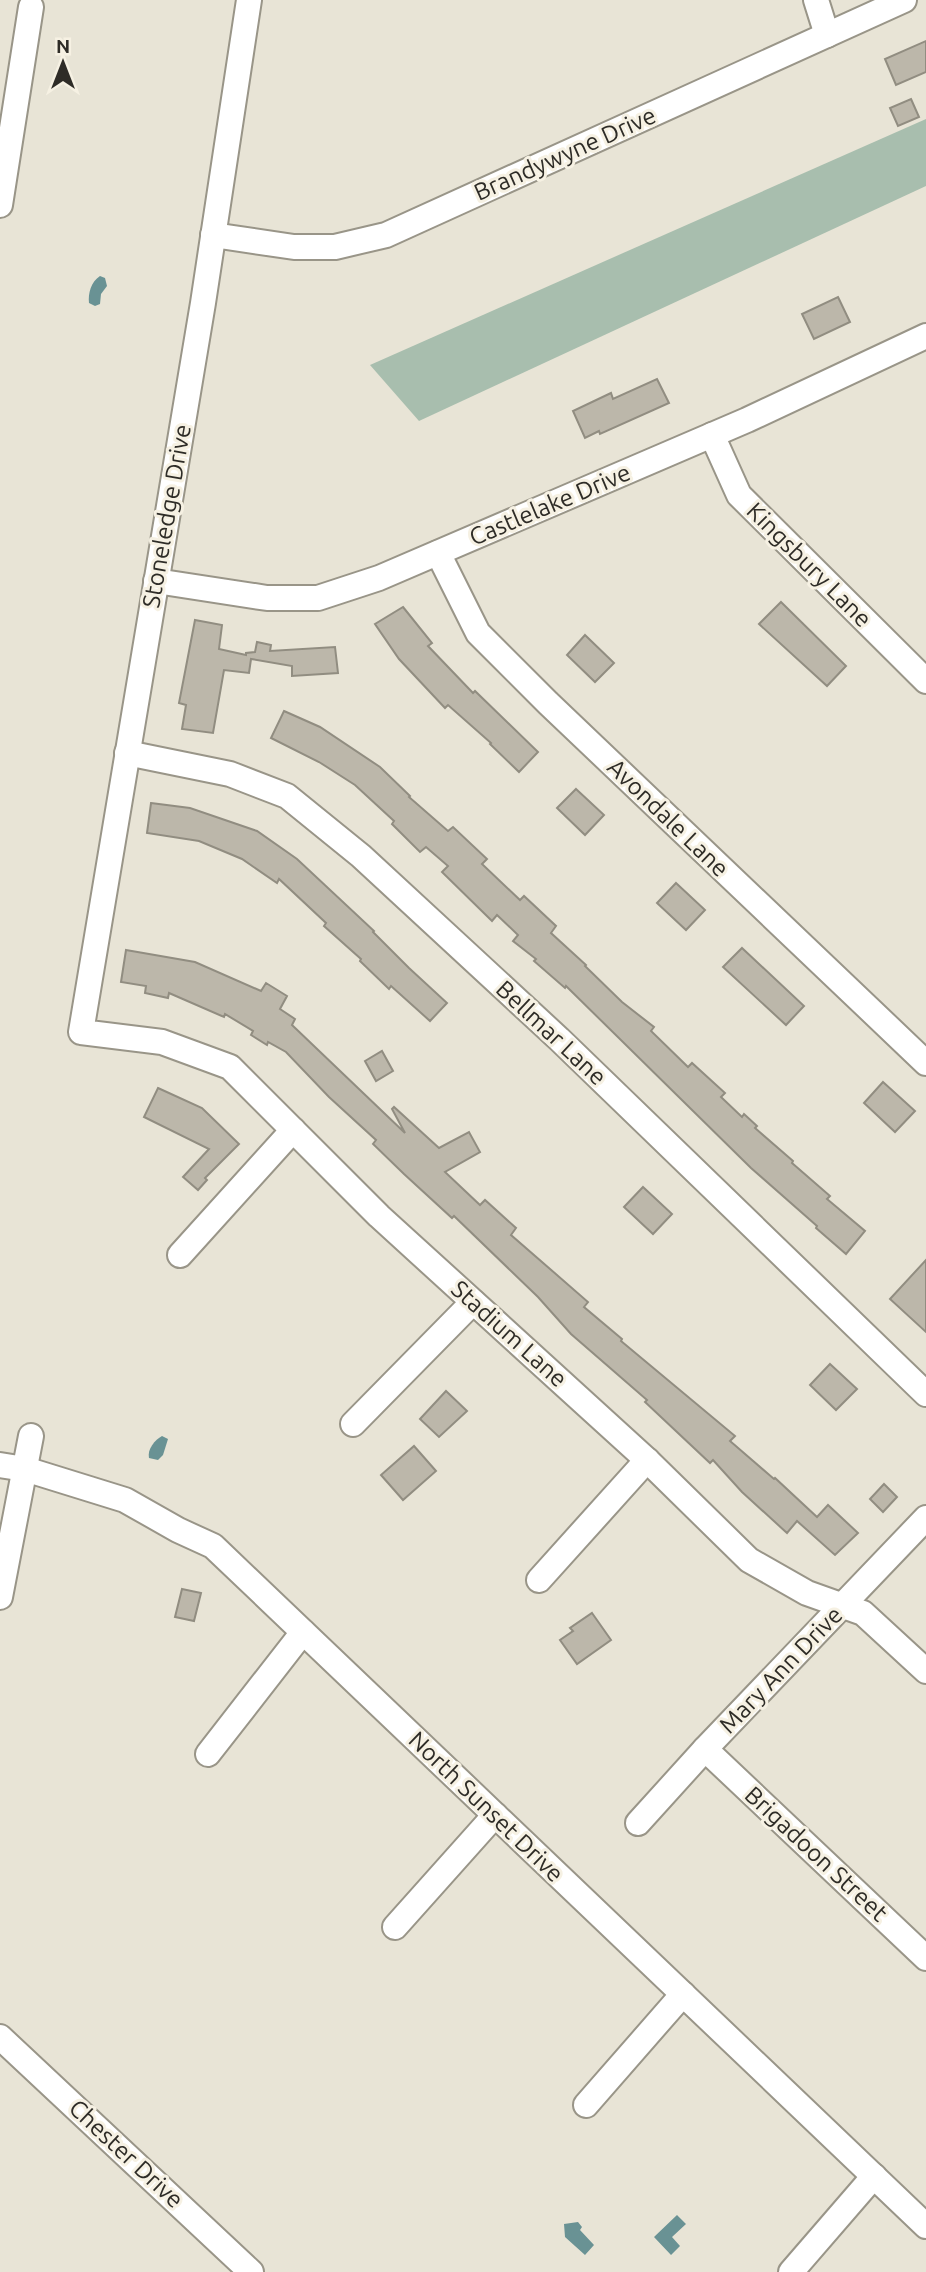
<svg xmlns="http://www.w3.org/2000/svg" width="926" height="2272" font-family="Ubuntu,sans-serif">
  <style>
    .green { fill: #a8beae }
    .water { fill: #699294 }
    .building { fill: #bcb7aa; stroke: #918d81; stroke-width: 2 }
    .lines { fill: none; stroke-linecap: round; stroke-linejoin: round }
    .minor-casing { stroke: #999588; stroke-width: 28 }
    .minor { stroke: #fff; stroke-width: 24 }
    .labels { text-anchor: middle; stroke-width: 6; stroke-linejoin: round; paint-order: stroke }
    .street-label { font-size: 24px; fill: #2e2c27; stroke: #f6f1e3 }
  </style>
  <rect width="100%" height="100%" fill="#e8e4d6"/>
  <polygon class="green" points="926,119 926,186 419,421 370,365"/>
  <g class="water">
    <path d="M100 276 105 278 107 286 101 294 100 304 95 306 89 303C88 293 91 282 100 276Z"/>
    <path d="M162 1436 168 1439 163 1455 158 1460 149 1458C147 1449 155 1440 162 1436Z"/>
    <polygon points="677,2215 686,2224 672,2237 680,2246 671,2255 654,2237"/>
    <polygon points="578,2222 582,2227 580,2230 594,2245 585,2255 565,2237 564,2224"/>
  </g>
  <g class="building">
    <polygon points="926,41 926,72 896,85 885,59"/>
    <polygon points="911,99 919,117 898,126 890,108"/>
    <polygon points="838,297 850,322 814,339 802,314"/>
    <polygon points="657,379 669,403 600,434 599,431 585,438 573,411 611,393 613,399"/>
    <polygon points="781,602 846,666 827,686 759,624"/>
    <polygon points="403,607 432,643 428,646 473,693 475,691 538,752 519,772 490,744 491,743 448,705 445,708 399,659 375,624"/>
    <polygon points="195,620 222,625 219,649 246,655 246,653 255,652 257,642 271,645 270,651 335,647 338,673 292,676 292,666 251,659 249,673 224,670 213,733 182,729 186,705 179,703"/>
    <polygon points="585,635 614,663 595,682 567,655"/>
    <polygon points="284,711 320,727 380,767 410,796 409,797 448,831 453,827 487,859 482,864 520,900 524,896 556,926 551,933 586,965 585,966 622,1002 654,1027 651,1031 688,1067 692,1063 725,1093 721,1097 742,1117 744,1114 757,1126 755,1128 793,1161 792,1163 830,1196 827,1199 865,1231 846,1254 816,1228 817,1226 751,1168 566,986 565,988 534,961 536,959 513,941 518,935 497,915 492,921 442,872 448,866 426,847 420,852 392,824 394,821 355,785 319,762 271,738"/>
    <polygon points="576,789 604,815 585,835 557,808"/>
    <polygon points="151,803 190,808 257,831 297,859 374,931 373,932 409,968 447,1003 430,1021 391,986 389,989 360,961 361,959 324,926 326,923 279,879 277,883 242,859 199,841 147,833"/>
    <polygon points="676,883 705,910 686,930 657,903"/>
    <polygon points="742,948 804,1006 786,1025 723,967"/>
    <polygon points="126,950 195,962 261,991 266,983 287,996 280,1009 295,1019 292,1025 405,1133 392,1109 394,1107 439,1148 469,1132 480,1152 445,1172 480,1205 485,1200 516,1228 511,1235 588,1302 584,1307 622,1339 621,1341 735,1436 730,1441 774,1479 775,1478 817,1517 828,1505 858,1533 835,1555 797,1521 787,1533 742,1492 713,1460 710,1463 645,1402 647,1400 571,1334 538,1297 454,1216 452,1218 404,1174 373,1144 376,1140 329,1097 286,1052 268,1042 267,1045 251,1035 253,1031 225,1014 224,1017 169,993 168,998 145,993 146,986 121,982"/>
    <polygon points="382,1051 393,1071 376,1081 365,1061"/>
    <polygon points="883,1082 915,1111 895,1132 864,1103"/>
    <polygon points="158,1088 202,1108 239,1144 205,1178 207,1180 198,1190 183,1177 209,1149 144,1117"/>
    <polygon points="643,1187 672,1214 653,1234 624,1207"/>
    <polygon points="926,1260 926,1332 890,1299"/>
    <polygon points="830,1364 857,1389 836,1410 810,1385"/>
    <polygon points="446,1391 467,1411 439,1437 420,1419"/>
    <polygon points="414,1446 436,1471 403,1500 381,1475"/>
    <polygon points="884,1484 897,1497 883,1512 870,1499"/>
    <polygon points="182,1589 201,1593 194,1621 175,1617"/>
    <polygon points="592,1613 611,1640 577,1664 560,1640 573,1631 570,1628"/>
  </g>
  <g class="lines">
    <g class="minor-casing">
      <g id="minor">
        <polyline points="249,0 203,303 81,1032 162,1042 230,1067 379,1216 647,1460 749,1560 807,1593 863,1613 926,1671"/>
        <polyline points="816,0 827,35"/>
        <polyline points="0,205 31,7"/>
        <polyline points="213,235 294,247 335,247 386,235 904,0"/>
        <polyline points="712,435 739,495 926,681"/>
        <polyline points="438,553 478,633 548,703 926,1063"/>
        <polyline points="156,581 267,598 318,598 379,578 747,420 926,336"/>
        <polyline points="127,753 230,774 287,796 361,856 559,1039 926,1394"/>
        <polyline points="180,1255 293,1130"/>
        <polyline points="353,1424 473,1302"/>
        <polyline points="0,1465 25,1469 125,1500 178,1530 213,1546 926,2226"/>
        <polyline points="539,1580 647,1460"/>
        <polyline points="0,1597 31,1436"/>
        <polyline points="705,1749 926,1958"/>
        <polyline points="208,1754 303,1632"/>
        <polyline points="638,1823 705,1749 926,1518"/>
        <polyline points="395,1927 495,1815"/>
        <polyline points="0,2037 251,2272"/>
        <polyline points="586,2105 683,1994"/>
        <polyline points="791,2272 874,2176"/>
      </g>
    </g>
    <use href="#minor" class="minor"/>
  </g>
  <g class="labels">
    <g class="street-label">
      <text transform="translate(565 154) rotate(-24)" y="8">Brandywyne Drive</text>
      <text transform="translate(550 505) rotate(-23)" y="8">Castlelake Drive</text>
      <text transform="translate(167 516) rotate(-80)" y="8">Stoneledge Drive</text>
      <text transform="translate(809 565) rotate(45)" y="8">Kingsbury Lane</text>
      <text transform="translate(668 818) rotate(44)" y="8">Avondale Lane</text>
      <text transform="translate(551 1033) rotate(43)" y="8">Bellmar Lane</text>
      <text transform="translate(509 1334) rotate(42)" y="8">Stadium Lane</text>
      <text transform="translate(781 1670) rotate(-46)" y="8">Mary Ann Drive</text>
      <text transform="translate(486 1807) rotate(44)" y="8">North Sunset Drive</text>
      <text transform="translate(816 1854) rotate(43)" y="8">Brigadoon Street</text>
      <text transform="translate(126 2154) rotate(43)" y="8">Chester Drive</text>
    </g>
  </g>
  <g transform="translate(63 63)" stroke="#f6f1e3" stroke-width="5" paint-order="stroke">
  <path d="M0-5L12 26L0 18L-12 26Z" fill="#2e2c27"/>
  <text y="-10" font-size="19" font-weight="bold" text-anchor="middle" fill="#2e2c27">N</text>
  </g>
</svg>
